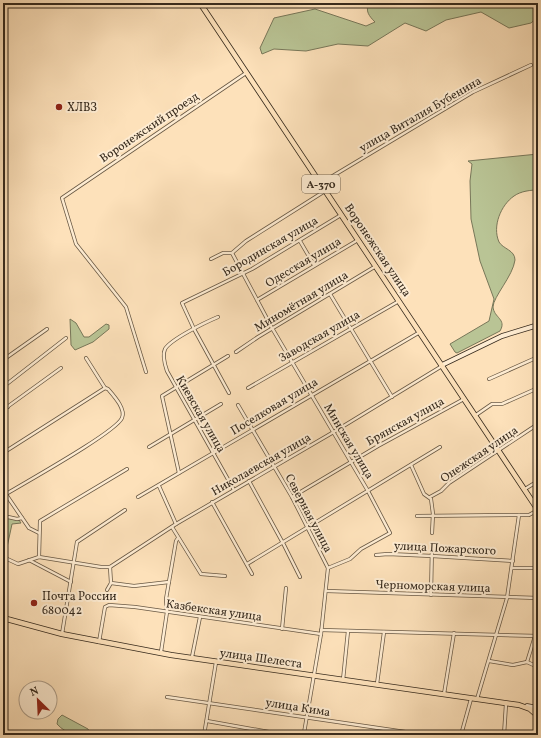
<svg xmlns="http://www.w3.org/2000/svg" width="541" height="738" font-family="Vollkorn,serif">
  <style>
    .green { fill: #b9c495; stroke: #787759 }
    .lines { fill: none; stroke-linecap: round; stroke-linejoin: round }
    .minor-casing { stroke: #685844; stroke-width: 4 }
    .secondary-casing { stroke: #362a1d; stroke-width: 5.5 }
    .primary-casing { stroke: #362a1d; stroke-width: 6 }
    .trunk-casing { stroke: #362a1d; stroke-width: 6 }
    .minor { stroke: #feecd2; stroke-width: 2.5 }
    .secondary { stroke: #feecd2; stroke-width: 4 }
    .primary { stroke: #fde1ba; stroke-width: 4.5 }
    .trunk { stroke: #fde1ba; stroke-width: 4.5 }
    .poi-dot { fill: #8f2418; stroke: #feecd2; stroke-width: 1.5 }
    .labels { text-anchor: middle; stroke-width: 4; stroke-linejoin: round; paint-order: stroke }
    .shield { fill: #feecd2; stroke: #726453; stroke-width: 1 }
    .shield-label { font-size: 11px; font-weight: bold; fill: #362a1d }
    .poi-label { font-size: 12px; fill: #362a1d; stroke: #feecd2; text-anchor: start }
    .street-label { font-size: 12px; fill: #362a1d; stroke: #feecd2 }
  </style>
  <rect width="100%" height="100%" fill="#fde1ba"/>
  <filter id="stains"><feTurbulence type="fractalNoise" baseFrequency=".005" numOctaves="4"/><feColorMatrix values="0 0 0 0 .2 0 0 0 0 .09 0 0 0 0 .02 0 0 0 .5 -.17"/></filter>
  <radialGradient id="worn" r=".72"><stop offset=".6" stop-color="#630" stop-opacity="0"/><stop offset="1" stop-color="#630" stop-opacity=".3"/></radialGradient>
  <g class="green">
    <path d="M369 3H538V17L531 23 509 28 481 12 446 20 426 31 405 23 368 46 338 44 306 51 274 49 262 54 260 48 274 18 315 9 366 26 375 22C369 16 365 11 369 3Z"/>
    <path d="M538 154V190C531 190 521 191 514 196 501 205 492 226 499 242 503 249 515 250 515 260 513 276 493 297 493 307 494 318 507 319 500 331L457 353 455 352 450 344 489 321 494 299 480 261 471 219 470 181 472 164 468 161Z"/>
    <polygon points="70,319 76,323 84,337 89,337 106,324 109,325 109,329 93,342 75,350 71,345"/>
    <polygon points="9,518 19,520 21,523 12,524 6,552 4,542 6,520"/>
    <path d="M62 715 88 729 91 735C77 735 67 735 57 724L58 719Z"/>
  </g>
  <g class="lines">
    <g class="minor-casing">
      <g id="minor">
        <polyline points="321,183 473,92 531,65"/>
        <polyline points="300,241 314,265"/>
        <polyline points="232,253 272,328 368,491 390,533 361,549 350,559 328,568"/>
        <polyline points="211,259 223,253 232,253 246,241 325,191"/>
        <polyline points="330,294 392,397"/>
        <polyline points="257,300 358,240"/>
        <path d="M218 317C206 322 171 339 165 349 162 355 165 365 167 371L234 490"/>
        <polyline points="236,352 258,337 376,266"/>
        <polyline points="3,360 47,329"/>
        <polyline points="146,372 126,307 76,244 62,198 246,73"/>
        <polyline points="489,379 538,357"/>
        <polyline points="3,387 66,338"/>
        <polyline points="248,388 399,301"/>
        <polyline points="229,393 194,329 182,303 252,269 341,215"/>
        <polyline points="3,400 8,407"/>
        <polyline points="238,405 292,497 328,568 321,634 304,733"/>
        <polyline points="3,410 61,368"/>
        <polyline points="476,415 492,404 502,404 538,388"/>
        <polyline points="149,447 221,404"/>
        <polyline points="3,453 105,388"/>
        <polyline points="411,465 424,494 431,499 433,514 432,533"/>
        <polyline points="179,473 162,396 228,356"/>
        <polyline points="249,481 284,545 300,577"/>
        <polyline points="159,486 176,524"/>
        <polyline points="525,489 538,481"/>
        <polyline points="3,490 29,528 39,533"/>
        <path d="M3 496C22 484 115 433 122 418 126 409 114 396 108 389L105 388 86 358"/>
        <polyline points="138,497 420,332"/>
        <polyline points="292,497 378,446 464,399"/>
        <polyline points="430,497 441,491 449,483 538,424"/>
        <polyline points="212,502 252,574"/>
        <polyline points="417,516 519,515 529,515 538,510"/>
        <polyline points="172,527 201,574 225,576"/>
        <polyline points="3,542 6,534 5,519 8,517 17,519 22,518"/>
        <polyline points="376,555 388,554 432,556 513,561"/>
        <polyline points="3,557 18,564 39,557 101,567 110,567 176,524 332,433 442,366"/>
        <polyline points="39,557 40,521 127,469"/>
        <polyline points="29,560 71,582"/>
        <polyline points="247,564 440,447"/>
        <polyline points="512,568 538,568"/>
        <polyline points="111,583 134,586 169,582"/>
        <polyline points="107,590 111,583 110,567"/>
        <polyline points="327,591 538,598"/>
        <polyline points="431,595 432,545"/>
        <polyline points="282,629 286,588"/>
        <polyline points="321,630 538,636"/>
        <polyline points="62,634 77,542 125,510"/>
        <polyline points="99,642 105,607 109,605 135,607 321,634"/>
        <polyline points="161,652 167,612 166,599 176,541 178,538"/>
        <polyline points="192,657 200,617"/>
        <polyline points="489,661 513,665 527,662 538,667"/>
        <polyline points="527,662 535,636"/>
        <polyline points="343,680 348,631"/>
        <polyline points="377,684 384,632"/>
        <polyline points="444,694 454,633"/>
        <polyline points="167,697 426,735"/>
        <polyline points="477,699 507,598 519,515"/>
        <polyline points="207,721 280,734"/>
        <polyline points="204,735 216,662"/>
        <polyline points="461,735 471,699"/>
        <polyline points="504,735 506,704"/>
      </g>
    </g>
    <g class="secondary-casing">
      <g id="secondary">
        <polyline points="442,365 502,336 538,325"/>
        <polyline points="527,706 538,708"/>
      </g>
    </g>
    <g class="primary-casing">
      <polyline id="primary" points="3,618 62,634 171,655 519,705 530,709 538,716"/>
    </g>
    <g class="trunk-casing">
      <polyline id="trunk" points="200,3 538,510"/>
    </g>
    <use href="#minor" class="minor"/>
    <use href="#secondary" class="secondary"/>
    <use href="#primary" class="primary"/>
    <use href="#trunk" class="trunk"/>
  </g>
  <g class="poi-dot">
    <circle cx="59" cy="107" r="4"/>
    <circle cx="34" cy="603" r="4"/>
  </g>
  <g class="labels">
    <rect class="shield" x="302" y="175" width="38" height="18" rx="3"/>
    <g class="shield-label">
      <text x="321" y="188">А-370</text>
    </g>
    <g class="poi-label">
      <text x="67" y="111">ХЛВЗ</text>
      <text x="42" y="600">Почта России<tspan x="42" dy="14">680042</tspan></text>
    </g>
    <g class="street-label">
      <text transform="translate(420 114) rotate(-30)" y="4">улица Виталия Бубенина</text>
      <text transform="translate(149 127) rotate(-34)" y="4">Воронежский проезд</text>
      <text transform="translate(270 246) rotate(-30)" y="4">Бородинская улица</text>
      <text transform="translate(378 250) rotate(56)" y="4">Воронежская улица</text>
      <text transform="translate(303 262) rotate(-31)" y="4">Одесская улица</text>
      <text transform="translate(301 301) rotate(-31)" y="4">Миномётная улица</text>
      <text transform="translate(319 336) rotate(-30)" y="4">Заводская улица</text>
      <text transform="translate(274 406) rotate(-31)" y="4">Поселковая улица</text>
      <text transform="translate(201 414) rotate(60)" y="4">Киевская улица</text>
      <text transform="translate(405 421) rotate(-29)" y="4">Брянская улица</text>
      <text transform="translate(349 441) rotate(59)" y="4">Минская улица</text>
      <text transform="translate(479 454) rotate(-34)" y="4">Онежская улица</text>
      <text transform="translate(261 464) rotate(-30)" y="4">Николаевская улица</text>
      <text transform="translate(309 513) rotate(62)" y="4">Северная улица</text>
      <text transform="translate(445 548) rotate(3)" y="4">улица Пожарского</text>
      <text transform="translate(433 586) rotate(2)" y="4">Черноморская улица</text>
      <text transform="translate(214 610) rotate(8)" y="4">Казбекская улица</text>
      <text transform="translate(261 658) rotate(8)" y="4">улица Шелеста</text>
      <text transform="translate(298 707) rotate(9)" y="4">улица Кима</text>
    </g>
  </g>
  <rect width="541" height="738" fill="none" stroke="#fde1ba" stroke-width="16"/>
  <rect x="4" y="4" width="533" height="730" fill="none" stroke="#362a1d" stroke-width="2"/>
  <rect x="8" y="8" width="525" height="722" fill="none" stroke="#362a1d"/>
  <g transform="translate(38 700) rotate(336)"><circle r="19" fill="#feecd2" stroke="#ae9e8a"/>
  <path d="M0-3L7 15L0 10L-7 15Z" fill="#8f2418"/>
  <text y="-6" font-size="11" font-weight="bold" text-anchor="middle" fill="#362a1d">N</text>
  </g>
  <rect width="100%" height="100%" filter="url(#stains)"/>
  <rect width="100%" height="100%" fill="url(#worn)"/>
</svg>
